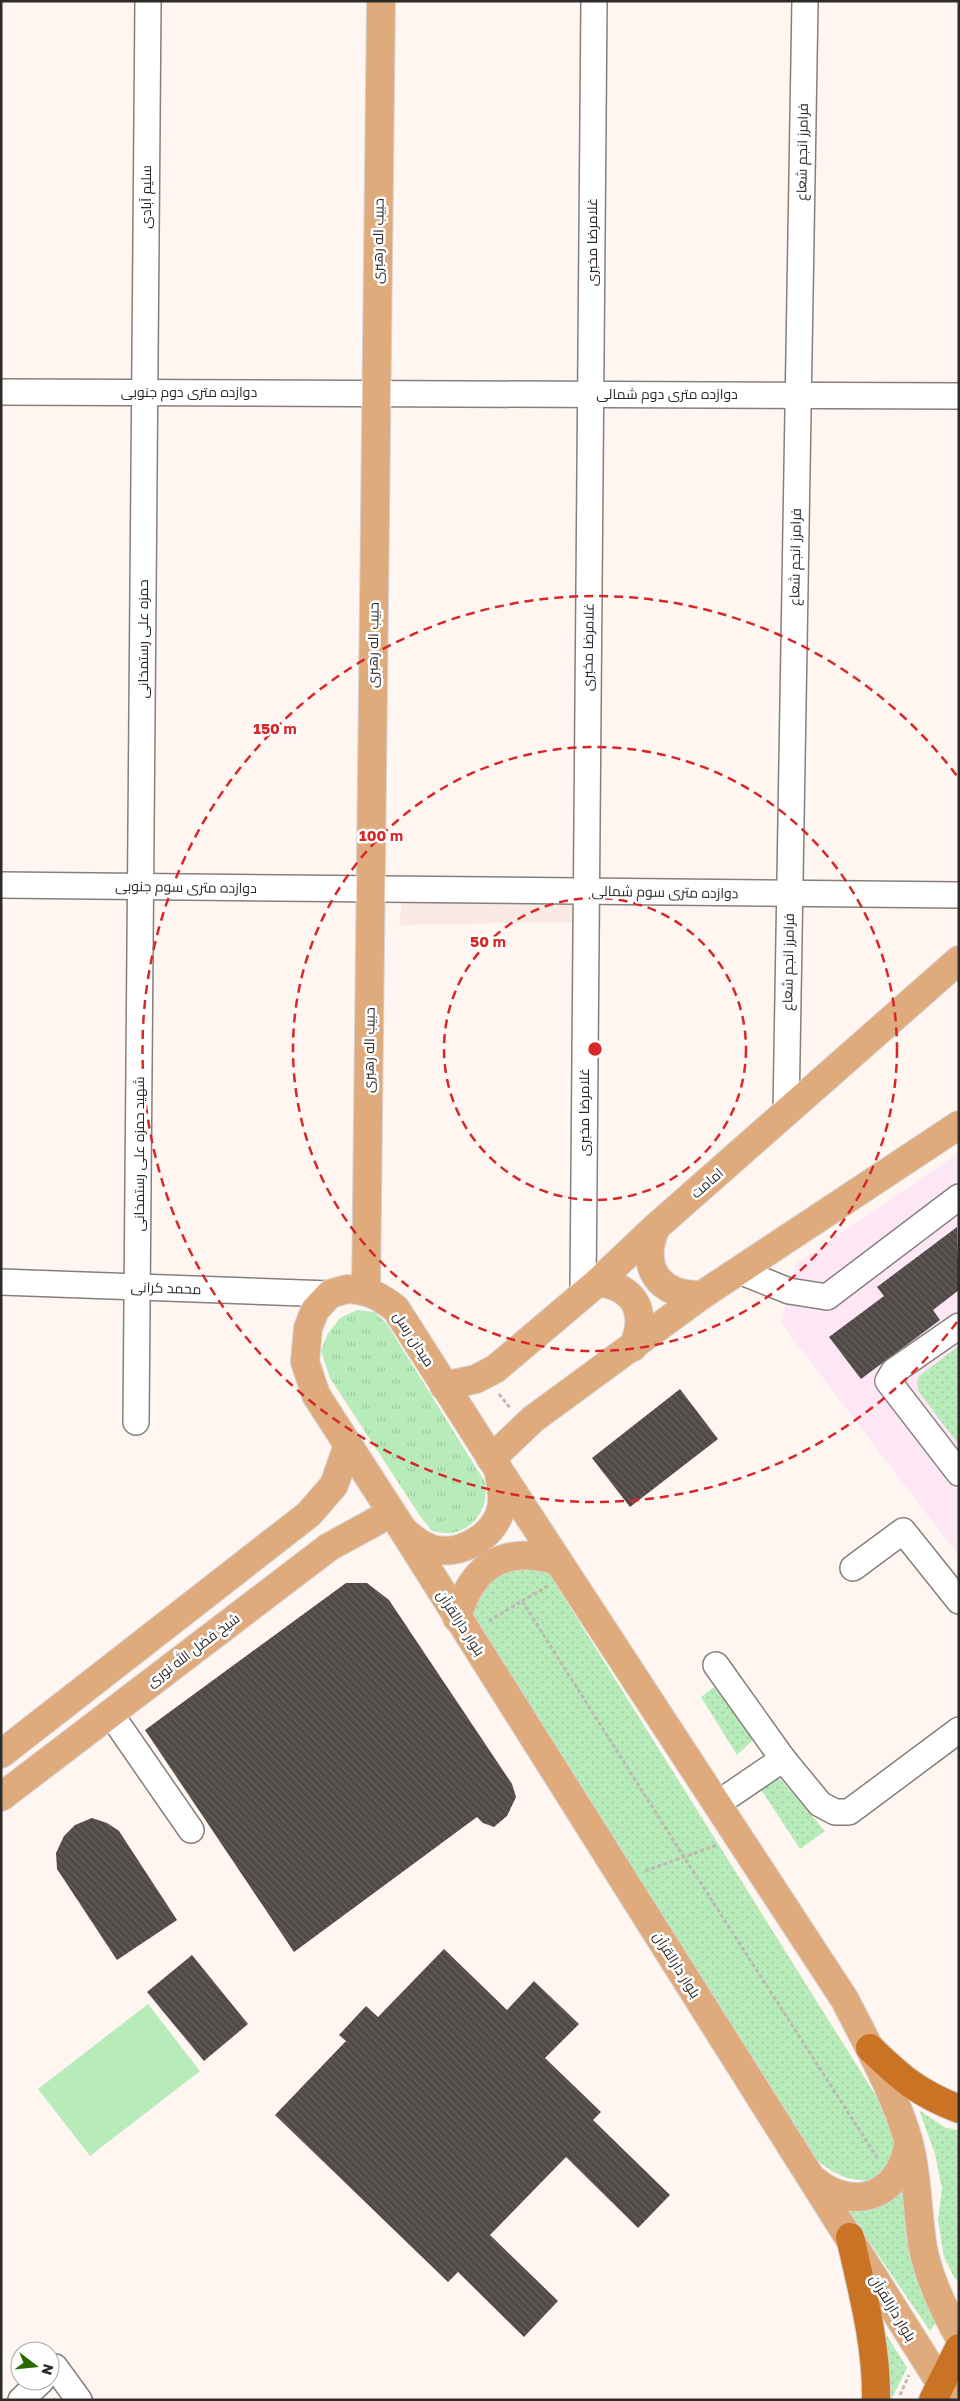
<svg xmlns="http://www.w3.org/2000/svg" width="960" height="2401" font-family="'Golos Text',Cairo,sans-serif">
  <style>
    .built { fill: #fae9e2 }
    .education { fill: #fde7f5 }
    .grass { fill: url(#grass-dots) }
    .park { fill: url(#park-tufts) }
    .pitch { fill: #b7ebb9 }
    .building { fill: url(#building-back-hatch) }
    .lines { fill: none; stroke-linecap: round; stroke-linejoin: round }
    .minor-casing { stroke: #867f7b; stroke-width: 28 }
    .major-casing { stroke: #d5d4d4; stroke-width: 30 }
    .highway-casing { stroke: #d5d4d4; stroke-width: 30 }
    .path { stroke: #bfb8b5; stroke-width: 3; stroke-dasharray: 4 2.5; stroke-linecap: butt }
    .minor { stroke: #fff; stroke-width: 25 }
    .major { stroke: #e0ab7c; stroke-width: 28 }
    .highway { stroke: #cb7324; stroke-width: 28 }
    .ring { fill: none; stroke: #d62828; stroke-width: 2.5; stroke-dasharray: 9 6 }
    .labels { text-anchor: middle; stroke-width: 5; stroke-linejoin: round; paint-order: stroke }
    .street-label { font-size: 14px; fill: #2d2a29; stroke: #fff }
    .centre { fill: #d62828; stroke: #fff; stroke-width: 2.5 }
    .ring-label { font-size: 15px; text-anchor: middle; font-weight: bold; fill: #d62828; stroke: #fff; stroke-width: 5; stroke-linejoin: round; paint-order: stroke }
  </style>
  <defs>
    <pattern id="grass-dots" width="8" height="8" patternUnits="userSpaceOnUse" patternTransform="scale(1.25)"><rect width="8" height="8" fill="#b7ebb9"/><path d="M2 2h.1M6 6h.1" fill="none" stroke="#9eca9f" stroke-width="1.8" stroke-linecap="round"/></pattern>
    <pattern id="park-tufts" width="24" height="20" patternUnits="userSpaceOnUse" patternTransform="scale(1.25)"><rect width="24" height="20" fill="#b7ebb9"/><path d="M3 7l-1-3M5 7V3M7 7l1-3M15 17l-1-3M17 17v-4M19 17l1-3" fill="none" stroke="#9eca9f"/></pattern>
    <pattern id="building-back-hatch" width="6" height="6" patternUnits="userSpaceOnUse" patternTransform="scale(1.25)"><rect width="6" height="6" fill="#504946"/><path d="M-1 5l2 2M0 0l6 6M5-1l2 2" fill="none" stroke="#66615e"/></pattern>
  </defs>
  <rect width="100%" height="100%" fill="#fff6f2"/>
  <polygon class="built" points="577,898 576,922 399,925 402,901"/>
  <polygon class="education" points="959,1153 959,1556 781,1323 796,1264"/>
  <g class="grass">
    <polygon points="959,1346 959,1445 919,1392 917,1382 919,1376"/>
    <path d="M535 1565 548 1572 886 2112C897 2147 901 2154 873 2181 848 2180 838 2177 818 2161L469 1614 475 1593 504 1569Z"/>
    <polygon points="714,1687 753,1740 737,1755 701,1697"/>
    <polygon points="773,1779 780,1779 825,1831 800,1849 760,1788"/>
    <polygon points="919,2110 946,2128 959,2130 959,2274 956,2281 944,2257 938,2220 942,2189 935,2154"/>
    <polygon points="903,2182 916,2278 936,2322 930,2331 842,2202"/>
    <polygon points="881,2326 907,2368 891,2400 888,2400"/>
  </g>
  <path class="park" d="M357 1310 375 1312 387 1324 485 1482C489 1505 477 1528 452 1533 446 1534 438 1532 432 1531L420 1516 330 1378 321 1351 327 1335 340 1318Z"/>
  <polygon class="pitch" points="148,2004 200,2071 90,2156 38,2089"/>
  <g class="building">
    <polygon points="957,1227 959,1290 933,1310 940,1320 861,1379 829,1337 884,1296 877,1287"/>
    <polygon points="680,1389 718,1439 630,1507 592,1458"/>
    <polygon points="346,1583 367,1583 389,1600 512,1784 516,1797 507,1816 494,1827 483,1823 477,1817 294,1952 145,1730"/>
    <polygon points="92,1818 107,1823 119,1831 177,1920 117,1960 57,1869 56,1853 64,1836 75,1825"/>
    <polygon points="444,1949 507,2010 534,1981 579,2024 545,2058 601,2112 593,2120 670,2195 638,2228 566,2157 490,2235 558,2301 524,2337 458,2272 448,2282 275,2115 346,2041 339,2035 366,2006 378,2017"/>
    <polygon points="192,1955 248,2024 204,2061 147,1992"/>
  </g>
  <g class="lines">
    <g class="minor-casing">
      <g id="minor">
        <polyline points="1,392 959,396"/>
        <polyline points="1,885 959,895"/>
        <polyline points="786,1113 805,1"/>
        <polyline points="739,1271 789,1291 827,1297 959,1197"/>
        <polyline points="1,1282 330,1294"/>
        <polyline points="583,1293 594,1"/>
        <polyline points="959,1326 894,1371 888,1381 959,1473"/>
        <polyline points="136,1422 148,1"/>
        <polyline points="853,1568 903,1531 959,1601"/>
        <polyline points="716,1665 783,1759 820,1804 835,1812 849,1812 959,1730"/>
        <polyline points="110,1713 191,1830"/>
        <polyline points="717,1804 783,1759"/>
        <polyline points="50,2372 55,2367 79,2400"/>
        <polyline points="21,2400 41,2381"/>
      </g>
    </g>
    <g class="major-casing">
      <g id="major">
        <path d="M656 1227C639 1267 658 1296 702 1295"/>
        <path d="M598 1282C636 1288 648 1312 633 1347"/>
        <path d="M347 1289C368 1290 380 1296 396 1309L498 1469C500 1480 503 1492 502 1504 498 1534 462 1557 432 1549 420 1545 412 1538 403 1530L316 1395 305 1362 308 1328 315 1310 330 1294Z"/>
        <polyline points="366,1290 381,1"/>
        <polyline points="444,1386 476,1379 495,1369 513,1354 598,1282 656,1227 959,960"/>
        <polyline points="491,1459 533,1419 702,1295 959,1125"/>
        <path d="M498 1469 845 2000C868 2046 895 2092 909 2143 918 2177 917 2213 923 2248 929 2279 944 2310 959 2337"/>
        <polyline points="403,1530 951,2400"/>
        <path d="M457 1618C472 1564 505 1545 558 1561"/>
        <polyline points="1,1754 309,1514 334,1485 348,1445"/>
        <polyline points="1,1797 329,1547 391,1513"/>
        <path d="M814 2180C854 2213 900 2196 908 2145"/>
      </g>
    </g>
    <g class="highway-casing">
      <g id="highway">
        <path d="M870 2048C901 2078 918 2093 959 2109"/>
        <path d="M850 2237C862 2290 877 2345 876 2400"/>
        <polyline points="933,2400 959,2348"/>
      </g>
    </g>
    <g class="path">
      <polyline points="499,1394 511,1409"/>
      <polyline points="522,1601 548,1586"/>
      <polyline points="489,1621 522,1601 684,1857 878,2159"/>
      <polyline points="645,1871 717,1845"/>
      <polyline points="900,2395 909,2375"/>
    </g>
    <use href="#minor" class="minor"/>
    <use href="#major" class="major"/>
    <use href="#highway" class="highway"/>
  </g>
  <g class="ring">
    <circle cx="595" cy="1049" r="151"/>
    <circle cx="595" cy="1049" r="302"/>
    <path d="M957 1322A453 453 0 1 1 957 776"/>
  </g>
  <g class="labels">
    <g class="street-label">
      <text transform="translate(802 152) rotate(-89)" y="5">فرامرز انجم شعاع</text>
      <text transform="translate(146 197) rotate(-90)" y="5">سلیم آبادی</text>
      <text transform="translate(378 241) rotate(-89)" y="5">حبیب اله رهبری</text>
      <text transform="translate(592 242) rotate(-90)" y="5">غلامرضا مخبری</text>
      <text x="189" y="397">دوازده متری دوم جنوبی</text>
      <text x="667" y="399">دوازده متری دوم شمالی</text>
      <text transform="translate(795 557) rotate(-89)" y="5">فرامرز انجم شعاع</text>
      <text transform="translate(143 639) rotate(-90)" y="5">حمزه علی رستمخانی</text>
      <text transform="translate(373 645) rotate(-89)" y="5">حبیب اله رهبری</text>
      <text transform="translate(588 647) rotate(-89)" y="5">غلامرضا مخبری</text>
      <text transform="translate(186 887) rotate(1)" y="5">دوازده متری سوم جنوبی</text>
      <text transform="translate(665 892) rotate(1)" y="5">دوازده متری سوم شمالی</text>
      <text transform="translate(788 962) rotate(-89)" y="5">فرامرز انجم شعاع</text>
      <text transform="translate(369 1050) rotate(-89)" y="5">حبیب اله رهبری</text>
      <text transform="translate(584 1112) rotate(-90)" y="5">غلامرضا مخبری</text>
      <text transform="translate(139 1154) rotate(-90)" y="5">شهید حمزه علی رستمخانی</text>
      <text transform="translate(707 1183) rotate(-41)" y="5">امامت</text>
      <text transform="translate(166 1288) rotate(2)" y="5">محمد کرانی</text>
      <text transform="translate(414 1339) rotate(57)" y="5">میدان رسل</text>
      <text transform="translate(461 1623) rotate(57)" y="5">بلوار دارالقرآن</text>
      <text transform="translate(193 1650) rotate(-37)" y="5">شیخ فضل الله نوری</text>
      <text transform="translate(677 1965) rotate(58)" y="5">بلوار دارالقرآن</text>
      <text transform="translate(893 2308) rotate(59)" y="5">بلوار دارالقرآن</text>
    </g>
  </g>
  <circle cx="595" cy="1049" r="8" class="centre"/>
  <g class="ring-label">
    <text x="275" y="734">150 m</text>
    <text x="381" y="841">100 m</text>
    <text x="488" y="947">50 m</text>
  </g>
  <rect width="960" height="2401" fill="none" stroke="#2d2a29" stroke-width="5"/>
  <g transform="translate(35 2366) rotate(106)"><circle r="24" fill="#ffffff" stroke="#abaaa9"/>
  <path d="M0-4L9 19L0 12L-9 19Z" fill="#266a01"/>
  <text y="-8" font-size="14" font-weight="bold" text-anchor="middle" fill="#2d2a29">N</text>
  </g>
</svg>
